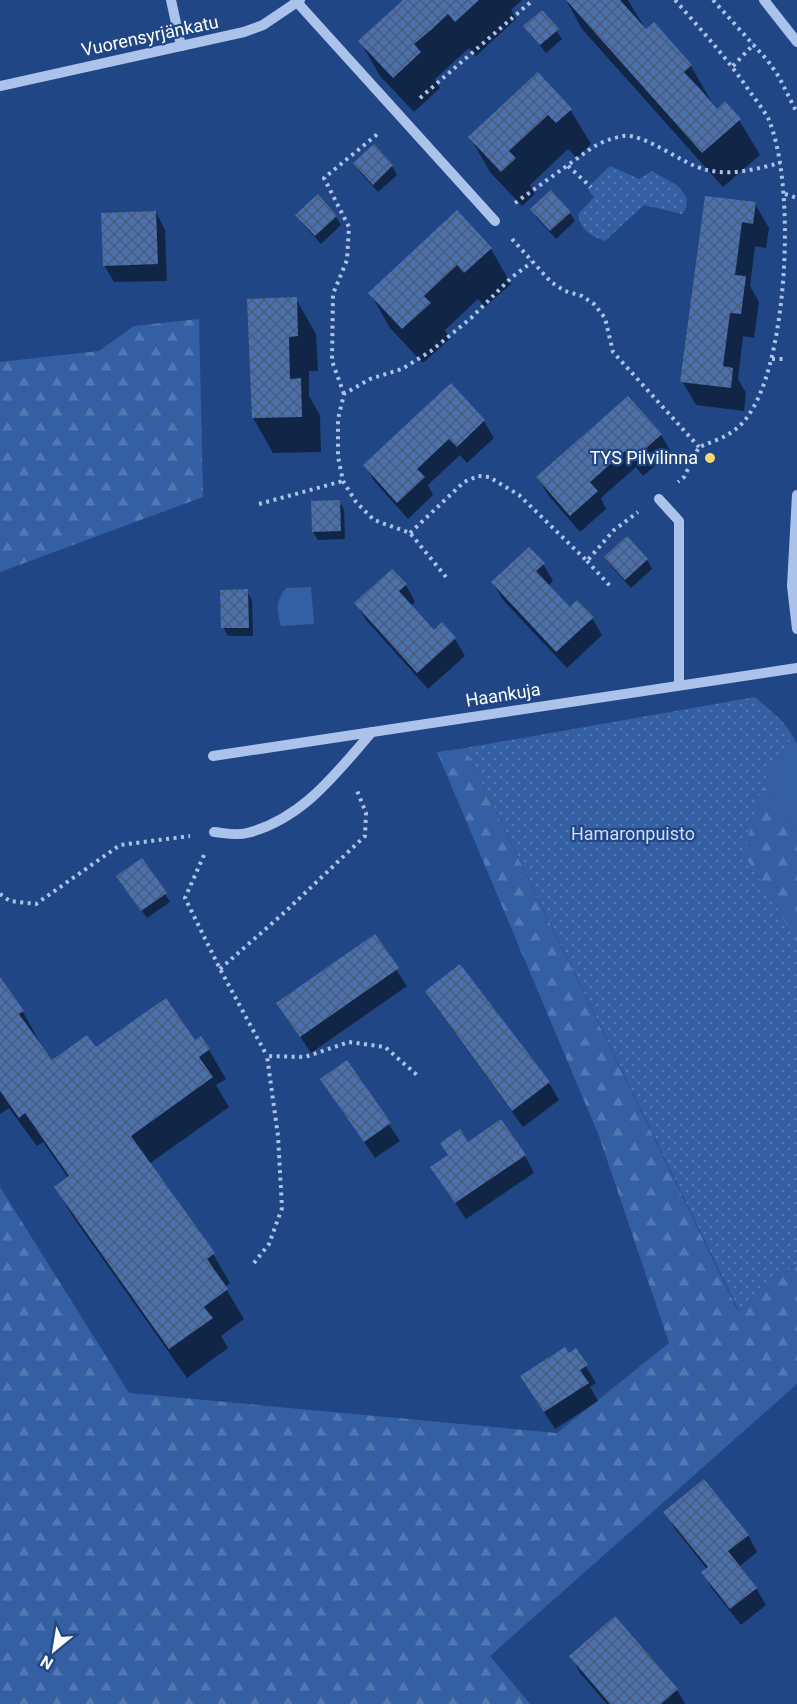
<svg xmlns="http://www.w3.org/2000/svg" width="797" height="1704" font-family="Roboto,sans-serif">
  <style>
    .grass { fill: #355fa3 }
    .forest { fill: url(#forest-firs) }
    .park { fill: url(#park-dots) }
    .shadow { fill: #0007 }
    .building { fill: url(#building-cross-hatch) }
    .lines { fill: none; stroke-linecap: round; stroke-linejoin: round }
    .path { stroke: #abc3ea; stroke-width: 4; stroke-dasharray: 3 4.5; stroke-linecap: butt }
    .minor { stroke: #abc3ea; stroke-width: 10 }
    .poi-dot { fill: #f6d86c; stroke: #214686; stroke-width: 2 }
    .labels { text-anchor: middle; stroke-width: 4.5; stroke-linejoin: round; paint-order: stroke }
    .street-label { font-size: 18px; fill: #fff; stroke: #214686 }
    .poi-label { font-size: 18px; fill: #fff; stroke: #214686; text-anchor: end }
    .park-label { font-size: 18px; fill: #cfdef7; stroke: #214686 }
  </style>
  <defs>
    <pattern id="forest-firs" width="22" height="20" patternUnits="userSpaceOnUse" patternTransform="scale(1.5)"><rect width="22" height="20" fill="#355fa3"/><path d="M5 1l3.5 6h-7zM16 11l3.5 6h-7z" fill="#5377b1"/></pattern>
    <pattern id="park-dots" width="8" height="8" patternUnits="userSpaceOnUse" patternTransform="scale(1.5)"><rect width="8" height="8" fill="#355fa3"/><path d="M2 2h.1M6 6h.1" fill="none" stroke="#5377b1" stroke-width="1.8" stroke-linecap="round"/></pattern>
    <pattern id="building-cross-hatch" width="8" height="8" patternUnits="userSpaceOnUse" patternTransform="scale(1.5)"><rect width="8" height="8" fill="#4a70ae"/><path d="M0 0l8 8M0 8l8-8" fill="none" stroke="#4b5c78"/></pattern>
  </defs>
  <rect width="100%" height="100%" fill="#214686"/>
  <g class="grass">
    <path d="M311 587 314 624 281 626C277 609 275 602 286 588Z"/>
    <polygon points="793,736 797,744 797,829 762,784"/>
  </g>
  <g class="forest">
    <polygon points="199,319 203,497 0,572 0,362 99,351 134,326"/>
    <polygon points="644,745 762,784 797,829 797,945"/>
    <polygon points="465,748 738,1311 797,1263 797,1384 490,1656 530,1704 0,1704 0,1187 129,1393 557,1433 669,1343 599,1136 437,752"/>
  </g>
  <g class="park">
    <path d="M610 166 639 179 652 171 678 186 687 198 686 208 682 214 644 205 605 241C590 235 581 231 578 214L594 197 587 188Z"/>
    <polygon points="755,697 781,720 793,736 762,784 744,854 797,941 797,1263 739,1311 465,748"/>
  </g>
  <g class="shadow">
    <polygon points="405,0 522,0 511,10 516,19 476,56 469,48 435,79 440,88 414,112 380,76 360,41"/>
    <polygon points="566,0 628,0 643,25 641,26 691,66 711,101 710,102 717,111 739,120 760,155 723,187 582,29"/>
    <polygon points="542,12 562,39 546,53 525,27"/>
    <polygon points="538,74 570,109 591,144 577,158 568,149 530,185 535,194 522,206 490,172 470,137"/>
    <polygon points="374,146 392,166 397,175 378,192 360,172 355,163"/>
    <polygon points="707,198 755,204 769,228 766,248 755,246 750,286 759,302 754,338 743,336 738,379 746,393 744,411 696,405 682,381"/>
    <polygon points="532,209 570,213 575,221 556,239 537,218"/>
    <polygon points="156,212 165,230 167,281 114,282 104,265"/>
    <polygon points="457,212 491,249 511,284 485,307 478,299 445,330 450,339 423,363 390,328 370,293"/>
    <polygon points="297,215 336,217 341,225 321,244 302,223"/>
    <polygon points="296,299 316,334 318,371 309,371 309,396 320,415 321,452 273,453 253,418 249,301"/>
    <polygon points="451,386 484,421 494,438 467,463 460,455 428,485 433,495 408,519 375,482 365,465"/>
    <polygon points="628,398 661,435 671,452 643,476 636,467 601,498 606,509 580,532 548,495 538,478"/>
    <polygon points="339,501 344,510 345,539 318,540 313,532"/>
    <polygon points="606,558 647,560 652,569 631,588 611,566"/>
    <polygon points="543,564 553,581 548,586 570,609 592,618 602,635 567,668 503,600 493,583"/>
    <polygon points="392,571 406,585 415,602 411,606 434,632 442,624 455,639 465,656 428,689 366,620 356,603"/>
    <polygon points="247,591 252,600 253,636 228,636 223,627"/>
    <polygon points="123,885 165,894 170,902 147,918"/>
    <polygon points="374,936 407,986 311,1053 278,1003"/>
    <polygon points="0,980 23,1012 39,1041 37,1042 52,1062 96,1049 195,1042 209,1050 226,1079 216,1085 229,1107 149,1164 213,1254 230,1283 225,1287 244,1319 221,1336 228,1348 187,1378 73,1217 56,1188 69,1179 43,1142 37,1146 9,1108 0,1114"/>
    <polygon points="427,991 549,1083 559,1100 523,1127 437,1008"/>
    <polygon points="346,1062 400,1141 375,1158 322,1079"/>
    <polygon points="467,1144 525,1156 534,1173 466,1219 432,1168"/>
    <polygon points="576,1350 596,1383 590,1387 598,1401 555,1429 532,1393 568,1355"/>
    <polygon points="665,1512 748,1535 757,1552 739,1567 756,1588 766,1605 741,1625 713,1590 703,1573 707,1569 675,1529"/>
    <polygon points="614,1618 677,1690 685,1704 607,1704 580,1673 571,1656"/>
  </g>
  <g class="building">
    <polygon points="403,0 479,0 455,22 448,14 431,30 414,44 421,52 393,78 358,41"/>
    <polygon points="566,0 620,0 646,29 654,22 692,65 684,72 701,90 717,109 725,101 741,119 702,153"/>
    <polygon points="542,10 559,29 540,45 523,26"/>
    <polygon points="538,72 572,109 556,123 548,115 509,151 516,158 501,172 468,137"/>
    <polygon points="374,144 393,165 373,185 353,163"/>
    <polygon points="551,190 571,212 550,231 530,209"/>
    <polygon points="318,194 337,216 315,236 295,215"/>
    <polygon points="705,196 756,202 753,224 742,222 735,275 746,276 741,314 730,313 723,366 733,368 731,388 680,382"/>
    <polygon points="457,210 492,248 464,273 457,265 424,296 431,303 402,329 368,293"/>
    <polygon points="156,211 158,264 103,266 101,213"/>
    <polygon points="297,297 298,336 289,337 290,379 301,378 302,417 252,418 247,299"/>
    <polygon points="451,383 485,420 457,447 449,439 417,469 425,477 397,503 363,465"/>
    <polygon points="628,396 662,434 633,460 625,451 590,482 598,491 570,516 536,477"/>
    <polygon points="340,500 341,531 312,532 311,501"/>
    <polygon points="627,536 648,559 625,580 604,557"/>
    <polygon points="529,547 545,563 536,571 570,607 577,600 594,617 556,652 491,582"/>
    <polygon points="392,569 407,584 399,591 434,630 442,622 456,638 417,673 354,603"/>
    <polygon points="248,589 249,628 221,628 220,590"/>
    <polygon points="142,858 167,893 141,911 116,876"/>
    <polygon points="375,934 399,968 300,1037 276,1003"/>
    <polygon points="460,964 550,1082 512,1111 425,991"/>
    <polygon points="0,977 24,1011 19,1014 52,1060 87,1035 96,1047 166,998 195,1040 201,1036 210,1049 199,1057 213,1077 131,1136 215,1253 207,1259 228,1289 204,1307 213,1318 169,1349 54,1187 69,1176 25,1113 19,1118 0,1091"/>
    <polygon points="347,1060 391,1123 364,1142 320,1079"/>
    <polygon points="501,1119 526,1155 455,1203 430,1167 448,1155 440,1143 460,1129 468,1142"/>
    <polygon points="565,1347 569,1353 576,1348 588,1365 580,1370 589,1383 544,1412 520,1376"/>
    <polygon points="704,1479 749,1535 728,1551 757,1588 730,1609 701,1572 708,1567 663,1512"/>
    <polygon points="615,1616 678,1689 661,1704 610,1704 569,1656"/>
  </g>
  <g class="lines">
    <g class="path">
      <path d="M675 0C701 30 728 59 750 92 756 100 763 109 768 118 796 181 788 349 753 408 739 433 724 437 699 447L684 477 678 482"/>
      <polyline points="713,0 768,61 779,77 797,113"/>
      <polyline points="733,66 754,44"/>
      <polyline points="420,98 533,0"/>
      <polyline points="568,166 591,187"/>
      <polyline points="785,194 797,198"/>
      <path d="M515 203 593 147C602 142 612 138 623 136 645 133 683 165 707 170 732 176 756 169 780 163"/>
      <polyline points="512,239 551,282 565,291 582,296 594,304 605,318 613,352 699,447"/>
      <polyline points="772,359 787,359"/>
      <polyline points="344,394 332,361 333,294 347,260 349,227 324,178 380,132"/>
      <polyline points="259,504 343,481"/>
      <polyline points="410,533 464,482 478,476 489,477 519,495 587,561 614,530 638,512"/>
      <polyline points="587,561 611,587"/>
      <polyline points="446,577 410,533 374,520 356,502 343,481 338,457 338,419 344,394 370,379 402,369 431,351 471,318 511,278 532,262"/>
      <polyline points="204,855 185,898 220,969 267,1056"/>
      <polyline points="0,894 10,901 36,904 120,845 190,836"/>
      <polyline points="220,969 285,912 365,836 366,813 356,788"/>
      <polyline points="254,1263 269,1244 282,1208 278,1136 267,1056 305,1057 349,1042 385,1047 417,1075"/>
    </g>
    <g class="minor">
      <polyline points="171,0 181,46"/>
      <polyline points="295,0 495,221"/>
      <polyline points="764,0 797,42"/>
      <polyline points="0,86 244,32 263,25 300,0"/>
      <polyline points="797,495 792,586 797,629"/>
      <polyline points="659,499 679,521 679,685"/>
      <polyline points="213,756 797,668"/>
      <path d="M214 832C224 833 237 836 247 833 303 819 336 773 372 732"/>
    </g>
  </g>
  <circle class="poi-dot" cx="710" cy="458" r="6"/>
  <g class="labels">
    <g class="street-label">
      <text transform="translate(150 36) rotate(-12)" y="6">Vuorensyrjänkatu</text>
      <text transform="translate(503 695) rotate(-9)" y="6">Haankuja</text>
    </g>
    <g class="poi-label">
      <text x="698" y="464">TYS Pilvilinna</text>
    </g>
    <g class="park-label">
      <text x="633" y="840">Hamaronpuisto</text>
    </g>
  </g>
  <g transform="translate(54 1650) rotate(210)" stroke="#214686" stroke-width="4.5" paint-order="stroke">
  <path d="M0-4.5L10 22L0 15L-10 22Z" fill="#ffffff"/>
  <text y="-9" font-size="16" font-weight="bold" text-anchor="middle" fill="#ffffff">N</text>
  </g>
</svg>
